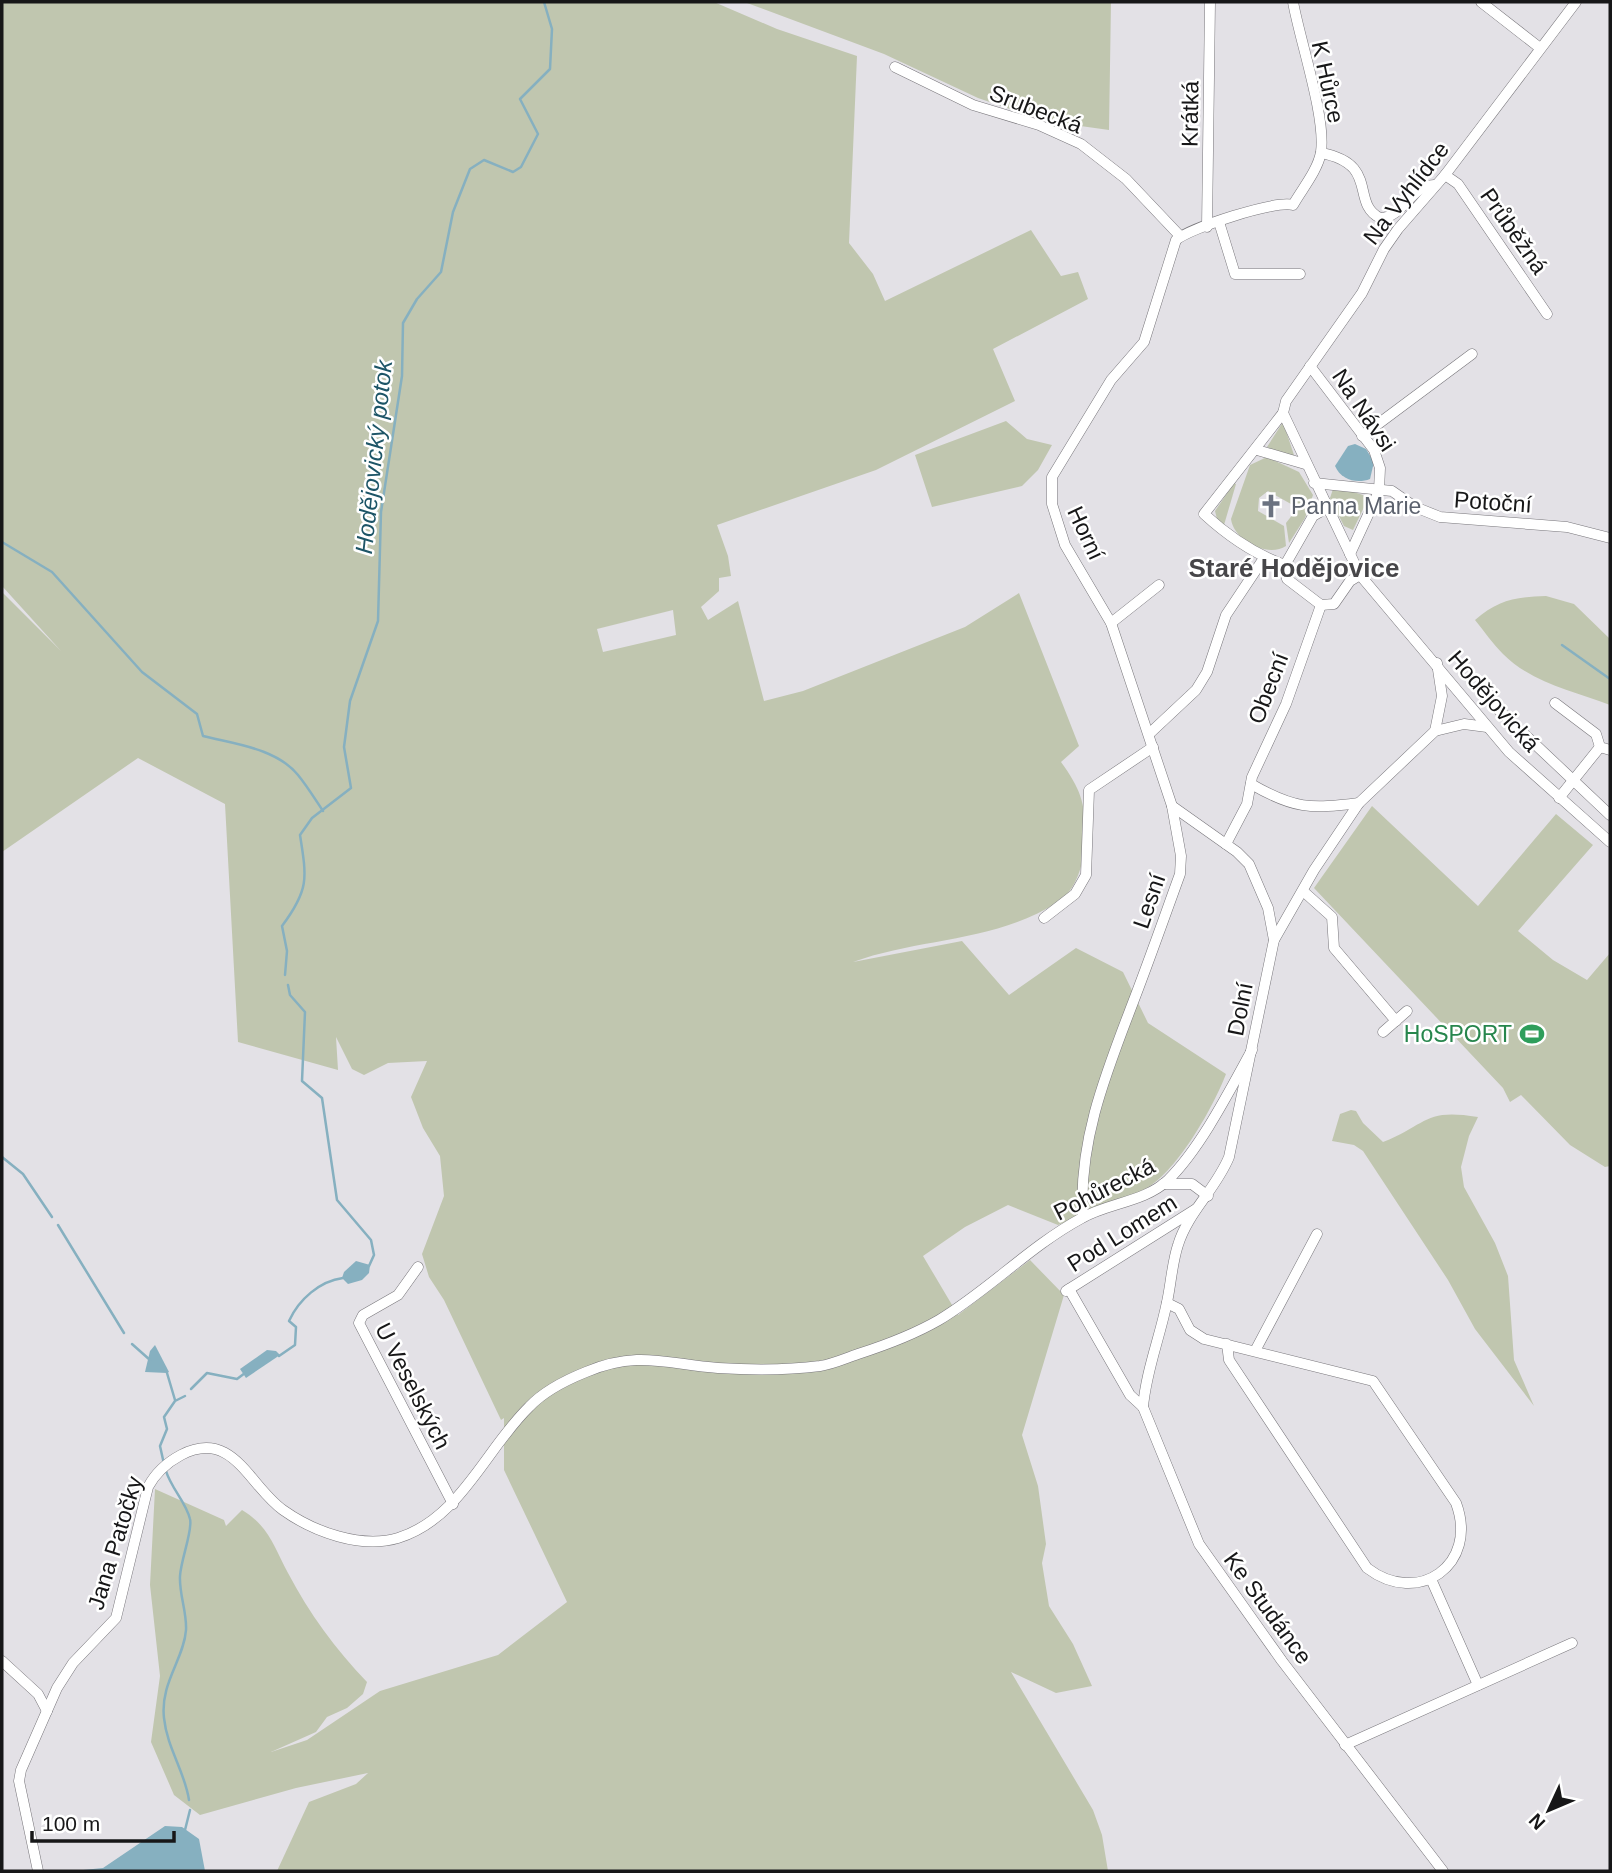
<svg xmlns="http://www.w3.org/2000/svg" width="1612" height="1873" font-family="Helvetica,sans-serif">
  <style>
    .green { fill: #c0c6af; fill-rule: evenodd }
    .water { fill: #86b0c0 }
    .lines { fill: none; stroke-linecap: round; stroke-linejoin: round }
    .stream { stroke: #86b0c0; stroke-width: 2.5 }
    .minor-casing { stroke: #78767b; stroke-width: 11 }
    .minor { stroke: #fff; stroke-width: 10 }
    .labels { text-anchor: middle; stroke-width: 5; stroke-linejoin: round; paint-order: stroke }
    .street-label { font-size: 23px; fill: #171718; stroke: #fff }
    .worship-label { font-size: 23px; fill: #5b616d; stroke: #fff; text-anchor: start }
    .leisure-label { font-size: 23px; fill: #27864d; stroke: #fff; text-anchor: end }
    .water-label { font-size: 24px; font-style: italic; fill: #1d5567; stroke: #fff }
    .quarter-label { font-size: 26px; font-weight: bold; fill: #474649; stroke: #fff }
  </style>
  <rect width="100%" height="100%" fill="#e3e1e6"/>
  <g class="green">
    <path d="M2 2H714L777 29 857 56 849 243 873 274 885 301 1031 230 1061 276 1078 272 1088 299 993 349 1015 401 876 470 717 525 728 556 731 576 719 578V591L701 607 708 620 738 601 764 701 803 691 965 627 1019 593 1079 746 1061 762C1082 791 1086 805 1085 841 1084 862 1077 890 1058 902 996 942 919 938 853 962L962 941 1009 995 1076 948 1123 972 1148 1023 1226 1074C1214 1106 1178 1170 1147 1188 1120 1204 1087 1213 1058 1225L1008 1205 965 1227 923 1256 958 1315 1030 1260 1064 1295 1022 1435 1038 1486 1046 1544 1042 1563 1049 1606 1073 1644 1092 1686 1056 1693 1011 1672 1093 1810 1102 1835 1108 1871H277L309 1802 356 1784 368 1773 296 1788 200 1815 174 1795 151 1742 160 1676 150 1585 155 1489 224 1520 226 1526 242 1510C269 1526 274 1547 288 1573 309 1613 336 1650 367 1682L363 1694 347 1708 327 1717 316 1732 271 1752 307 1740 380 1691 498 1655 567 1602 504 1470V1418L501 1420 444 1300 429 1277 422 1254 444 1196 440 1156 423 1128 411 1097 427 1061 388 1063 364 1075 352 1069 336 1037 338 1070 238 1042 225 804 138 758 2 852V592L61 651 2 586ZM673 610 676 635 603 652 597 629Z"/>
    <polygon points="1111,2 1109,130 1045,121 978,98 884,54 747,3"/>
    <polygon points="1006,421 1027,439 1052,445 1038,470 1022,486 932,507 915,455"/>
    <polygon points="1283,422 1294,455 1292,458 1267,447"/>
    <path d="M1267 457 1299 472 1313 495 1305 518 1289 543 1286 523 1293 514 1291 504 1268 491 1259 498 1258 511 1284 526 1286 546C1268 558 1234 541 1231 519L1250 465Z"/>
    <polygon points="1234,483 1236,484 1224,525 1217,519 1215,511"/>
    <polygon points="1338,487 1363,495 1367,501 1353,530 1344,526 1330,498 1333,489"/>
    <path d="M1546 596 1574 604 1610 639V705C1573 691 1532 683 1503 654 1493 644 1484 631 1475 620 1498 600 1515 597 1546 596Z"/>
    <polygon points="1372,806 1478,906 1556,814 1593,845 1518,931 1553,960 1587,980 1610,953 1610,1166 1605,1167 1570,1145 1521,1095 1510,1102 1503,1088 1314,888"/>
    <path d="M1351 1110 1356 1111 1363 1123 1383 1142C1428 1124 1424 1108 1478 1117L1469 1136 1461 1167 1464 1187 1495 1243 1508 1276 1514 1360 1534 1406 1475 1329 1448 1280 1363 1151 1354 1145 1332 1141 1340 1114Z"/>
  </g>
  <g class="water">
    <path d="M1355 444 1366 449 1374 462 1370 479C1357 484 1341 480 1335 466L1348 446Z"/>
    <polygon points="356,1261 370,1265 369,1273 362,1280 348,1284 342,1278 344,1272"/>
    <polygon points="155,1345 169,1372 167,1373 145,1372 150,1351"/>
    <polygon points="267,1350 276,1351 280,1355 246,1378 240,1369"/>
    <polygon points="165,1826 182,1827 199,1839 205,1871 73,1871 103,1868"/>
  </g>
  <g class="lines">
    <g class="stream">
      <path d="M2 542 52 572 142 672 197 714 203 736C234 744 276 748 298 775 307 786 315 799 323 811"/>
      <polyline points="1562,645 1610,679"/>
      <path d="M285 975 287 951 282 926C309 890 307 879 300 835L312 818 351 788 344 747 350 701 378 621 381 512 402 376 403 323 417 299 441 272 453 212 470 169 484 160 513 172 521 167 538 134 520 99 550 69 552 29 544 2"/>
      <polyline points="288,985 290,995 305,1012 302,1081 322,1098 337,1200 371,1240 374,1255 369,1266"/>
      <polyline points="2,1157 23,1174 52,1217"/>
      <polyline points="58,1225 124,1333"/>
      <polyline points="132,1344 150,1360"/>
      <path d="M279 1356 295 1345 296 1327 289 1321C299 1299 320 1281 343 1278"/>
      <polyline points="167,1373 175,1400"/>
      <polyline points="191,1389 207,1373 237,1379 245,1373"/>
      <polyline points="164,1464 160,1446 167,1429 164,1417 175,1401 185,1396"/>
      <path d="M166 1471C171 1488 186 1502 190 1519 193 1530 181 1559 180 1576 179 1594 187 1612 186 1630 184 1659 160 1683 164 1718 167 1748 185 1772 189 1800"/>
      <polyline points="185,1830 190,1810"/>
    </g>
    <g class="minor-casing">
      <g id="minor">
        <polyline points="1481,2 1540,48"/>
        <polyline points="1576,2 1445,175 1398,229 1384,249 1362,293 1286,401 1283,413 1360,575 1509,752 1610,842"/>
        <polyline points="895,67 973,105 1039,125 1081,144 1126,179 1180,236"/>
        <path d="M1321 153C1380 164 1350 203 1380 218 1403 218 1411 185 1434 185"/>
        <polyline points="1445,175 1458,184 1547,314"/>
        <polyline points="1219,222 1235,274 1300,274"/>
        <polyline points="1207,227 1210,2"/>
        <polyline points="1310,366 1374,450 1380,468 1379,491 1350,554"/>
        <path d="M1283 413 1204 514C1228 536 1253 554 1285 565"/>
        <polyline points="1362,436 1472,354"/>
        <polyline points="1257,450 1305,464"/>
        <polyline points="1314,483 1392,491 1415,507 1440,517 1567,527 1610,538"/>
        <polyline points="1327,508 1313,516 1285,565 1287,579 1321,605 1334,604 1350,581 1360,575"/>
        <polyline points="1111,623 1159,585"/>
        <polyline points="1485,697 1610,815"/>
        <polyline points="1555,703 1596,734 1600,747 1610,750"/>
        <polyline points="1435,731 1442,696 1437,663"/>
        <polyline points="1149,734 1196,690 1207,672 1226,615 1264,558"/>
        <path d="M1251 784C1294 809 1310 809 1359 803"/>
        <polyline points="1559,798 1600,747"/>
        <polyline points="1226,844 1247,804 1252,777 1286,704 1321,605"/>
        <polyline points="1303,891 1332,917 1334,948 1396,1021"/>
        <polyline points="1044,918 1075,894 1086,875 1089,790 1153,747"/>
        <path d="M1274 940 1268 908 1249 864 1237 852 1172 806 1111 623 1065 545 1052 504V477L1111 380 1144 342 1176 240C1190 228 1275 200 1293 205 1302 189 1318 170 1321 152 1326 117 1300 41 1293 2"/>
        <polyline points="1383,1032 1407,1011"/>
        <polyline points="1163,1184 1192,1184 1208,1196"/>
        <path d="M1083 1217C1078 1142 1106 1073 1132 1005 1149 961 1164 918 1180 874L1181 856 1172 806"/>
        <polyline points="418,1267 398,1295 363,1315 359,1323 453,1504"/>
        <polyline points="1069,1289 1130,1395 1143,1407"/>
        <polyline points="1066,1291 1196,1209"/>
        <path d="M1167 1303 1179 1309 1190 1330 1204 1339 1373 1381 1456 1503C1479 1565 1418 1607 1367 1568L1229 1360 1227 1344"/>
        <polyline points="1255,1351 1317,1234"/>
        <polyline points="1431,1579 1478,1685"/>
        <polyline points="2,1661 38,1694 47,1711"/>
        <polyline points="1345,1745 1572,1643"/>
        <path d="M38 1871 19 1781 21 1770 57 1688 73 1663 116 1618 148 1487C156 1472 166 1463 181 1455 233 1428 249 1486 283 1510 314 1532 361 1549 398 1538 460 1519 485 1450 529 1407 544 1391 566 1380 586 1372 638 1350 666 1364 718 1368 750 1370 788 1370 820 1366 833 1364 846 1358 858 1354 886 1345 913 1335 939 1320 989 1290 1030 1246 1082 1218 1108 1203 1145 1202 1168 1180 1200 1149 1230 1090 1252 1050"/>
        <path d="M1443 1871 1282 1661 1199 1544 1143 1407C1146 1371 1160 1337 1167 1302 1171 1284 1172 1263 1178 1245 1188 1212 1216 1189 1229 1157L1274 940 1314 870 1359 803 1435 731 1464 724 1487 727"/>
      </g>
    </g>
    <use href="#minor" class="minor"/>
  </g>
  <defs>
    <g id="church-bare" transform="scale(1.89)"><path d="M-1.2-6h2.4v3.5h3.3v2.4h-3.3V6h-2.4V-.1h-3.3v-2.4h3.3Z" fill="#6b7280" stroke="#fff" stroke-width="2.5" paint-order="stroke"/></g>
    <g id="stadium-bare" transform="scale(1.89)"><path d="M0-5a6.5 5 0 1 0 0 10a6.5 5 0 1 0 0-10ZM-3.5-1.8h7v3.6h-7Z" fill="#2e9e5b" stroke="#fff" stroke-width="2.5" paint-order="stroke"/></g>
  </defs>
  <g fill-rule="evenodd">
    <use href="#church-bare" x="1271" y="506"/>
    <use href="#stadium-bare" x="1532" y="1034"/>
  </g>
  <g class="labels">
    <g class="street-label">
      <text transform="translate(1328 82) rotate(78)" y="8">K Hůrce</text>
      <text transform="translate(1036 109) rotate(21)" y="8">Srubecká</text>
      <text transform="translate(1190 114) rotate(-89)" y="8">Krátká</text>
      <text transform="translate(1406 193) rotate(-52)" y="8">Na Vyhlídce</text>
      <text transform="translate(1514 231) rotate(55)" y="8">Průběžná</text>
      <text transform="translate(1364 410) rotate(56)" y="8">Na Návsi</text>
      <text transform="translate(1493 502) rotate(4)" y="8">Potoční</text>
      <text transform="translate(1086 533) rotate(65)" y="8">Horní</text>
      <text transform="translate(1268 688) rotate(-69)" y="8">Obecní</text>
      <text transform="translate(1494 701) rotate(49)" y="8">Hodějovická</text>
      <text transform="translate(1149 901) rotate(-71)" y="8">Lesní</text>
      <text transform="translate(1240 1009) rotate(-79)" y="8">Dolní</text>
      <text transform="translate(1104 1189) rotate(-27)" y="8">Pohůrecká</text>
      <text transform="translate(1122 1233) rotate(-32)" y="8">Pod Lomem</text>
      <text transform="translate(413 1386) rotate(63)" y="8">U Veselských</text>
      <text transform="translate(115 1543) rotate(-73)" y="8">Jana Patočky</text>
      <text transform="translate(1268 1608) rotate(54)" y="8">Ke Studánce</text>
    </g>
    <g class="worship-label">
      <text x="1291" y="514">Panna Marie</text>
    </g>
    <g class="leisure-label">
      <text x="1512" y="1042">HoSPORT</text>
    </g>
    <g class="water-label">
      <text transform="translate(374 457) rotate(-84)" y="8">Hodějovický potok</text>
    </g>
    <g class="quarter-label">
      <text x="1294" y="577">Staré Hodějovice</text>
    </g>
  </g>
  <rect width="1612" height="1873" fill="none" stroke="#171718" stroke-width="7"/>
  <g transform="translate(1549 1810) rotate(226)" stroke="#ffffff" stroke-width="5" paint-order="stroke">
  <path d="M0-5L12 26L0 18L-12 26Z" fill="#171718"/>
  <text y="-10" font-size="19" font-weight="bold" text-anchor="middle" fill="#171718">N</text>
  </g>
  <path d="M32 1831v10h142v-10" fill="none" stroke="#171718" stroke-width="3.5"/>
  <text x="42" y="1831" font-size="21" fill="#171718" stroke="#ffffff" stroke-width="5" paint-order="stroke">100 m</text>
</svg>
